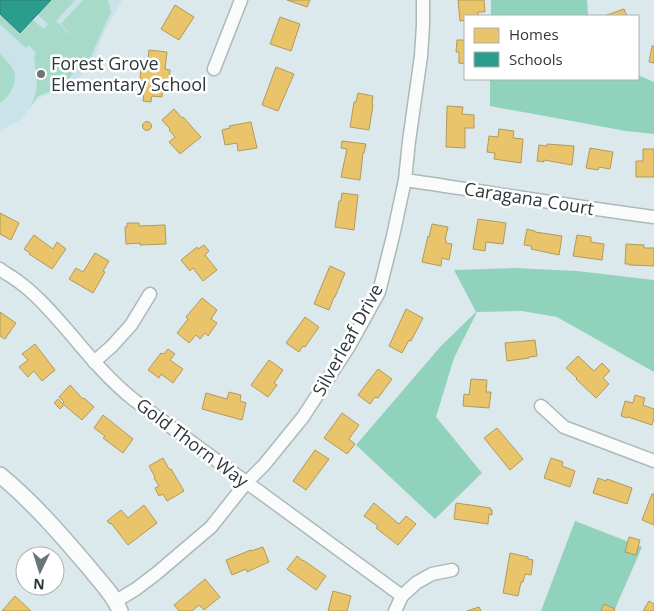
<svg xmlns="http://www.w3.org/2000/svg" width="654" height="611" font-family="'Open Sans',sans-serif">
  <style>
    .built { fill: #c9e3e8 }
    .green { fill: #a7dac8 }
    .forest { fill: #90d2bc }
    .homes { fill: #e9c46a; stroke: #b19a5c }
    .schools { fill: #2a9d8f; stroke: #2b7f76 }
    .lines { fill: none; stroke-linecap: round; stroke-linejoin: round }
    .minor-casing { stroke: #acb8ba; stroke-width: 15 }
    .tertiary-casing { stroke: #acb8ba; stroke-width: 18 }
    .minor { stroke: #fafcfc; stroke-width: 12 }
    .tertiary { stroke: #fafcfc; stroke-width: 15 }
    .poi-dot { fill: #6b7679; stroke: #fff; stroke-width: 2 }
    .labels { text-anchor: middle; stroke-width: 5; stroke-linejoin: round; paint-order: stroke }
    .poi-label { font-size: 18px; fill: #2e383b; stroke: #fff; text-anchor: start }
    .street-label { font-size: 18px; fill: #2e383b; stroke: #fff }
  </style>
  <rect width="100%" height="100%" fill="#dbe9ec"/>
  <polygon class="built" points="0,0 122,0 104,33 92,63 73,84 39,98 18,122 0,130"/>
  <g class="green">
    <polygon points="51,0 75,0 56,21 76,40 61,24 83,0 108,0 111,12 89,60 74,72 66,84 37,97 31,106 36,92 37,79 34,56 36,53 29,45 26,48 0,24 0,15 20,34 33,20 44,29 48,24 37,14"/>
    <path d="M0 54C12 66 20 74 11 91 8 96 5 100 0 103Z"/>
  </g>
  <g class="forest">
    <polygon points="491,0 587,0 588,16 491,16"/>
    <polygon points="638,75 654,82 654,134 626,131 490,106 490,79 638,79"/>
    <polygon points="514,268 577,271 654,280 654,372 557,317 522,311 477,312 454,358 436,417 482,473 435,519 356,445 441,346 476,312 454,270"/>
    <polygon points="575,521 642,547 614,611 541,611"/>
  </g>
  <g class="homes">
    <polygon points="287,0 310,0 307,7"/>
    <polygon points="458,0 484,0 485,12 478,12 478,16 465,16 465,20 460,21"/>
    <polygon points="175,5 194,17 179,40 161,29"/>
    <polygon points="624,9 627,16 604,16"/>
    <polygon points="280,17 300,24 291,51 270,44"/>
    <polygon points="457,40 465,40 465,64 459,63 459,52 456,52"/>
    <polygon points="652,46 654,46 654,63 649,62"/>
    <polygon points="149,50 167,52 165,69 170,70 169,83 163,83 162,97 152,96 151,102 143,101 145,81 140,80 141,66 147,67"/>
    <polygon points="276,67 294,74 278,111 262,105"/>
    <polygon points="358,93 373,96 372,104 373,105 369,130 350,127 354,102 356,102"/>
    <polygon points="447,106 463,107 462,114 474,115 474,128 465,128 465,148 446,147"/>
    <polygon points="174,109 182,118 183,117 201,137 180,154 169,142 175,137 169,130 170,129 162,120"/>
    <circle cx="147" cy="126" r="4.5"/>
    <polygon points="251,122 257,148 238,151 237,143 225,145 222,130 230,128 229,126"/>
    <polygon points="499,129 514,131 513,138 523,139 521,163 494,159 495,153 487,152 489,136 498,137"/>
    <polygon points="342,141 366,144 364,153 363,153 360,180 341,177 347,149 341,148"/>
    <polygon points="547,144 574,146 572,165 544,160 544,162 537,161 539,145 547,146"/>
    <polygon points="590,148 613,152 610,169 599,167 598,170 586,168"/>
    <polygon points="643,149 654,149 654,177 636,177 636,161 643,161"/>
    <polygon points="342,193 358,195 354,230 335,227 339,201 341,201"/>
    <polygon points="0,213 19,223 11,240 0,234"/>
    <polygon points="478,219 506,223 503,244 486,242 485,251 473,249"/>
    <polygon points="127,223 139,223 139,226 165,225 166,244 140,245 140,243 126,244 125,227 127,227"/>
    <polygon points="432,224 448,227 445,240 446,240 446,243 452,244 449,260 442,258 441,266 422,262 428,236 429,237"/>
    <polygon points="527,229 535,231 535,232 562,236 559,255 531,249 532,246 524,245"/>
    <polygon points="34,235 53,249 57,242 66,249 52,269 29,254 30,253 24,249"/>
    <polygon points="577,235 591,237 591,242 604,244 602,260 573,256"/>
    <polygon points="626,244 644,245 644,248 654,248 654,266 629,265 629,264 625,264"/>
    <polygon points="204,245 209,251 205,255 217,270 203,281 193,268 190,271 181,260 197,247 198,249"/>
    <polygon points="95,253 109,261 103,271 105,272 93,293 69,279 76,268 83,272"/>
    <polygon points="330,266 345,273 335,297 334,297 329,310 314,304"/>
    <polygon points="202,298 217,310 211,319 217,323 208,336 205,333 200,339 196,335 189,343 177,333 188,319 186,317"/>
    <polygon points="406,309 423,318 411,341 409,340 402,353 389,346"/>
    <polygon points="0,312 16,323 5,339 0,336"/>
    <polygon points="305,317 319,327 305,347 303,346 299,352 286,343"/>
    <polygon points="535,340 537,356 529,357 529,358 507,361 505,343"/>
    <polygon points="35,344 55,370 42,381 34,371 28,377 19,367 28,360 22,354"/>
    <polygon points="168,349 175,354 170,360 183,369 173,383 161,374 159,378 148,370 161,353 164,354"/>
    <polygon points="578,356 594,371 602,363 610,371 603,378 609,384 596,398 576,379 577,378 566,368"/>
    <polygon points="269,360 283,370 274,383 277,385 268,397 251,385"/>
    <polygon points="378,369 392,379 378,398 375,397 370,404 358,395"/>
    <polygon points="471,379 487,380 486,392 491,392 489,408 463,406 464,394 469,395"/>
    <polygon points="70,385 83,399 84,398 94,407 82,420 64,405 60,409 54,403 58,399 63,404 64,402 59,397"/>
    <polygon points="229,392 241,395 240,401 246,403 242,420 202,409 206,393 227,399"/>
    <polygon points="635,395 645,398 643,405 654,409 654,418 652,425 628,417 627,418 621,416 625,401 633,403"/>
    <polygon points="342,413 359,425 349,439 355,444 347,454 324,438"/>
    <polygon points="103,415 133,439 123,453 103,438 105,436 94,428"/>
    <polygon points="497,428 523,459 510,470 484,438"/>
    <polygon points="315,450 329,459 306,490 293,481"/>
    <polygon points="163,458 169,469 171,469 184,491 167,501 163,494 159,496 155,488 159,486 154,478 155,477 149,466"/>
    <polygon points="551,458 563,462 562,466 575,471 570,487 544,478"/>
    <polygon points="598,478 606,481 607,479 632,488 627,504 593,493"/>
    <polygon points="652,494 654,494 654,525 642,520"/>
    <polygon points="374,503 399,524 406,516 416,524 398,545 376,528 378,526 364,516"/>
    <polygon points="456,503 491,508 490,510 492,510 492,515 489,514 488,524 454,519"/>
    <polygon points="144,505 157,523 128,545 111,523 110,524 107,521 121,510 128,518"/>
    <polygon points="629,537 640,540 636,555 625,552"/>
    <polygon points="263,547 269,562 247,572 246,569 232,575 226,560 251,550 251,551"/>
    <polygon points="510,553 528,557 528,559 533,560 531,575 525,574 523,582 521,582 518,596 503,593"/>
    <polygon points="297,556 303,561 303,560 326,576 316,590 287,569"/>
    <polygon points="205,579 220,597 204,610 199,605 192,611 179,611 174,605"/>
    <polygon points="333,591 351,596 347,611 328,611"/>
    <polygon points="15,596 31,611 2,611"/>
    <polygon points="649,601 654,604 654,611 643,611"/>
    <polygon points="604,604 615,609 614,611 601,611"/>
    <polygon points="479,607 481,611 467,611"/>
  </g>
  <polygon class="schools" points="0,0 51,0 20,33 0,14"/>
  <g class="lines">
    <g class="minor-casing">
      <g id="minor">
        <polyline points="214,69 241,0"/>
        <path d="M405 180C488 192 571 206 654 217"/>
        <path d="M0 269C6 274 13 277 19 282 37 295 53 314 68 331 89 356 109 380 134 400L402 596"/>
        <polyline points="94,362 112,346 131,325 150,294"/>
        <polyline points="541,406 564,427 654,461"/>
        <polyline points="116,601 136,589 157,573 211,527 246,483 264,465 303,417 348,348 379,292 393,236 405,180 409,141 421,56 423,25 423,0"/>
        <polyline points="395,611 402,596 416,583 432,574 452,570"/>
      </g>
    </g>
    <g class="tertiary-casing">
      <path id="tertiary" d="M0 475C34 503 63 537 91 570 101 583 114 595 120 611"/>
    </g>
    <use href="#minor" class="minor"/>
    <use href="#tertiary" class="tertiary"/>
  </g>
  <circle class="poi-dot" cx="41" cy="74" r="5"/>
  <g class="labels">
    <g class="poi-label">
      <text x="51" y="70">Forest Grove<tspan x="51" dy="21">Elementary School</tspan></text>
    </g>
    <g class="street-label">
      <text transform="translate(529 199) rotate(9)" y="6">Caragana Court</text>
      <text transform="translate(348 340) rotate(-61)" y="6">Silverleaf Drive</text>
      <text transform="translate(192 443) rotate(37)" y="6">Gold Thorn Way</text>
    </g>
  </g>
  <rect x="464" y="15" width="175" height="65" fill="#ffffff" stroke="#abafb1"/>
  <rect x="474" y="28" width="25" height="15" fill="#e9c46a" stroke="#abafb1"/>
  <text x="509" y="40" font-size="15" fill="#2e383b">Homes</text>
  <rect x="474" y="52" width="25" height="15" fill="#2a9d8f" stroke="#abafb1"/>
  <text x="509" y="65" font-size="15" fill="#2e383b">Schools</text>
  <g transform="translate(40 571) rotate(184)"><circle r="24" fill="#ffffff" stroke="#abafb1"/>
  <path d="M0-4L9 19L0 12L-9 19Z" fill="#6b7679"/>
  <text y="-8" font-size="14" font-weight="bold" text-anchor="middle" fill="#2e383b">N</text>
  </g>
</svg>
